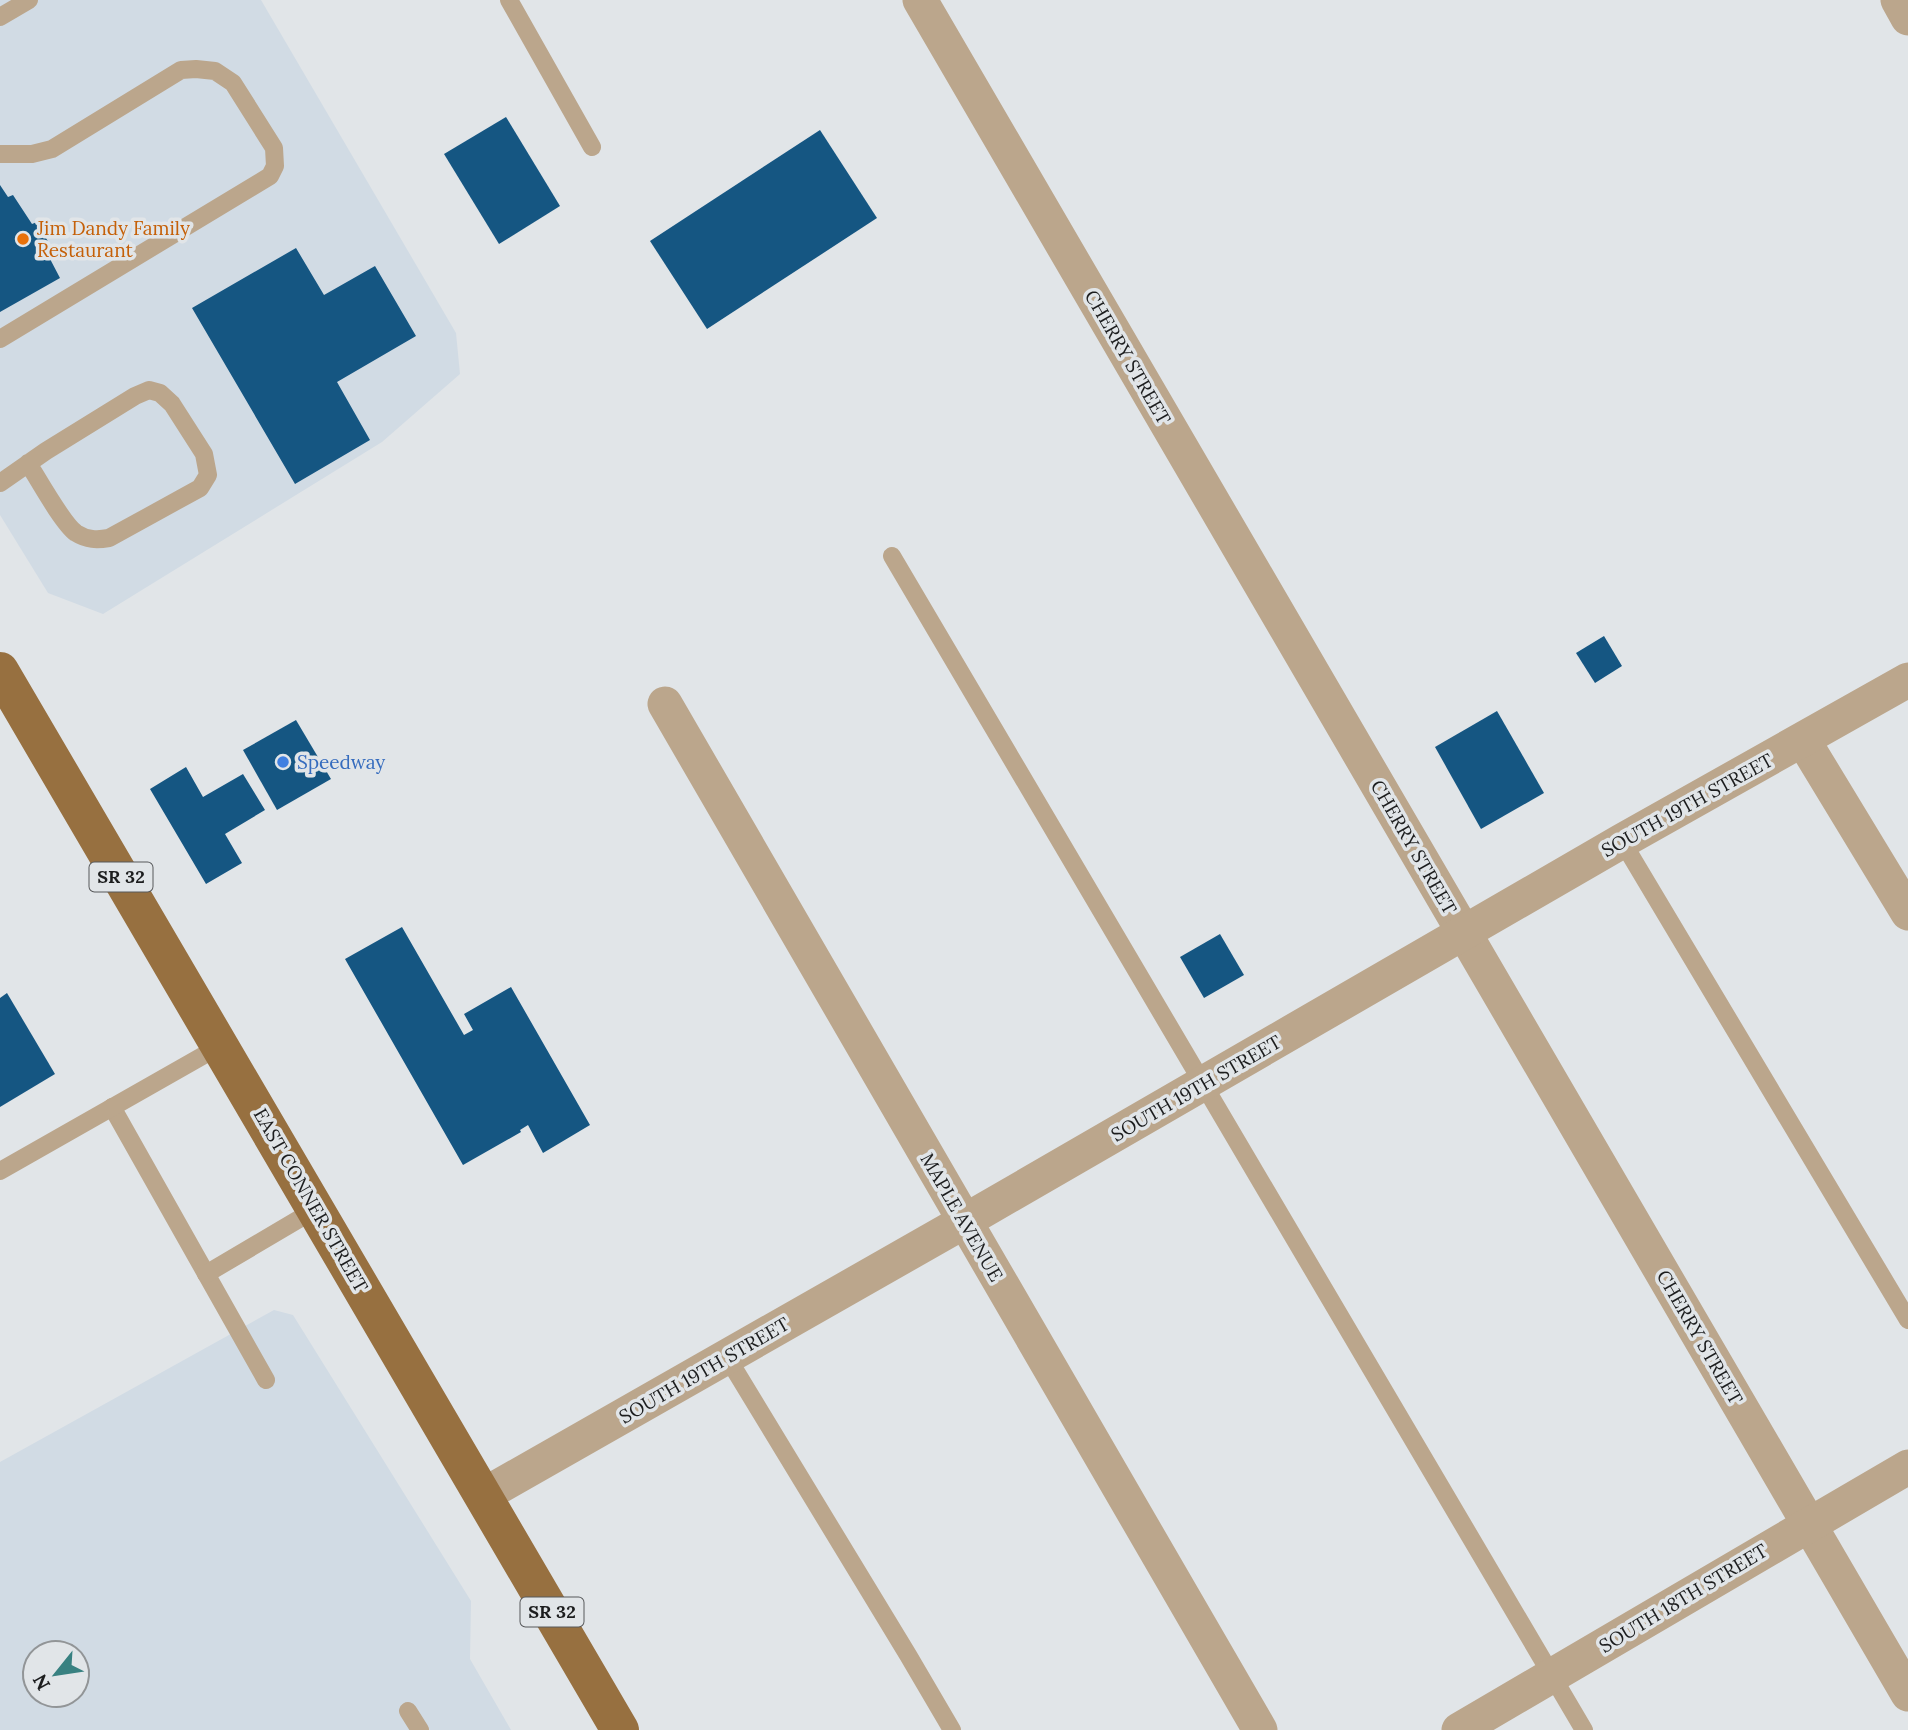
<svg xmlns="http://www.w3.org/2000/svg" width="1908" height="1730" font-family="Lora,serif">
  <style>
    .built { fill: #d1dbe4; fill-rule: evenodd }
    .building { fill: #155682 }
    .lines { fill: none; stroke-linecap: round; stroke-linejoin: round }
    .lane { stroke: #bba68c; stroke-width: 18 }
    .street { stroke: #bba68c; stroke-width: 35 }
    .primary { stroke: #977040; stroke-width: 38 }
    .food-dot { fill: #e8710a; stroke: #e1e5e8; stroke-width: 2.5 }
    .shop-dot { fill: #3f7fe0; stroke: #e1e5e8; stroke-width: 2.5 }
    .labels { text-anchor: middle; stroke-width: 7; stroke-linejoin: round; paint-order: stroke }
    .shield { fill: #e1e5e8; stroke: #57595b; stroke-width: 2 }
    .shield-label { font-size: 18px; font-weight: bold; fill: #1c1d1e }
    .food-label { font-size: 19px; fill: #c56008; stroke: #e1e5e8; text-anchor: start }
    .street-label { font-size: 19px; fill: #1c1d1e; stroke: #e1e5e8 }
    .shop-label { font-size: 19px; fill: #366cbe; stroke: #e1e5e8; text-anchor: start }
  </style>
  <rect width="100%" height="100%" fill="#e1e5e8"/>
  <g class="built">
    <polygon points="0,0 261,0 456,333 460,374 382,442 103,614 48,593 0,515"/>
    <path d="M274 1310 293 1315 471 1601 470 1659 511 1730H0V1462ZM35 1653H77V1695H35Z"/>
  </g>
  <g class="building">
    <polygon points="506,117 560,206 499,244 444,154"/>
    <polygon points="820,130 877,218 707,329 650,241"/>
    <polygon points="0,185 8,197 13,195 32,224 37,222 55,254 49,257 60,278 0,312"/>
    <polygon points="296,248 324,295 375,266 416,336 337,382 370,440 295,484 192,308"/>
    <polygon points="1604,636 1622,666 1595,683 1576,653"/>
    <polygon points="1497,711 1544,793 1481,829 1435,747"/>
    <polygon points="296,720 331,779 277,810 243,750"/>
    <polygon points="186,767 203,797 243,774 265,810 225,834 242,863 206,884 150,789"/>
    <polygon points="402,927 464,1035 473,1030 464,1014 511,987 590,1125 543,1153 528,1125 520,1130 521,1132 463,1165 345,959"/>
    <polygon points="1220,934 1244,975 1204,998 1180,957"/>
    <polygon points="7,993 55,1074 0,1107 0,998"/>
  </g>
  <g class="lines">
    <g class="lane">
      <polyline points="509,0 592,147"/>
      <polyline points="0,17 29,0"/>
      <polyline points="0,154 32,154 52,149 181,70 196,69 215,71 233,83 274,148 275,166 270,176 0,339"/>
      <path d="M0 483 46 451 135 396 149 390 160 393 172 404 204 454 208 475 200 488 109 538C97 540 87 540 76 533 63 524 38 479 28 463"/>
      <polyline points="892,556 1584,1730"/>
      <polyline points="1622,841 1908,1320"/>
      <polyline points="112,1107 266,1380"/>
      <polyline points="0,1171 220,1046"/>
      <polyline points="206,1274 316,1209"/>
      <polyline points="727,1357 908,1655 952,1730"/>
      <polyline points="408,1711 420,1730"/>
    </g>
    <g class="street">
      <polyline points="920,0 1908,1694"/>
      <polyline points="1898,0 1908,18"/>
      <polyline points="665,704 1260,1730"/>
      <polyline points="1803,740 1908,913"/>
      <polyline points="484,1495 965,1221 1622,841 1908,680"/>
      <polyline points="1459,1730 1908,1467"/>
    </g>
    <polyline class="primary" points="0,671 620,1730"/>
  </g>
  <circle class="food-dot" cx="23" cy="239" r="7"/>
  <circle class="shop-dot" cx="283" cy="762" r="7"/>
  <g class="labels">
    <g class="shield">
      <rect x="89.5" y="862.5" width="63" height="29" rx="5"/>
      <rect x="520.5" y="1597.5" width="63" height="29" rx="5"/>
    </g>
    <g class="shield-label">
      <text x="121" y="883">SR 32</text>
      <text x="552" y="1618">SR 32</text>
    </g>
    <g class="food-label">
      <text x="37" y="235">Jim Dandy Family<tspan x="37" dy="22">Restaurant</tspan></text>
    </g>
    <g class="street-label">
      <text transform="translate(1128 357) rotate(60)" y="7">CHERRY STREET</text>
      <text transform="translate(1687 805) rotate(-29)" y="7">SOUTH 19TH STREET</text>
      <text transform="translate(1414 847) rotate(60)" y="7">CHERRY STREET</text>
      <text transform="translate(1196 1088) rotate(-30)" y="7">SOUTH 19TH STREET</text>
      <text transform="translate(311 1200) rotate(60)" y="7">EAST CONNER STREET</text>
      <text transform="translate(962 1217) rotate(60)" y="7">MAPLE AVENUE</text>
      <text transform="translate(1700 1337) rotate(60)" y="7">CHERRY STREET</text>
      <text transform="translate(704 1370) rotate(-30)" y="7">SOUTH 19TH STREET</text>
      <text transform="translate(1683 1598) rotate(-31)" y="7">SOUTH 18TH STREET</text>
    </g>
    <g class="shop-label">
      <text x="297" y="769">Speedway</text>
    </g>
  </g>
  <g transform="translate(56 1674) rotate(240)"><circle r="33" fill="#e1e5e8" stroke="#929597" stroke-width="2"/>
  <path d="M0-5L12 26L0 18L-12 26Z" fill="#388181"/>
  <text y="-10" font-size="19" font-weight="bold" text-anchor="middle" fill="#1c1d1e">N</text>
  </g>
</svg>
